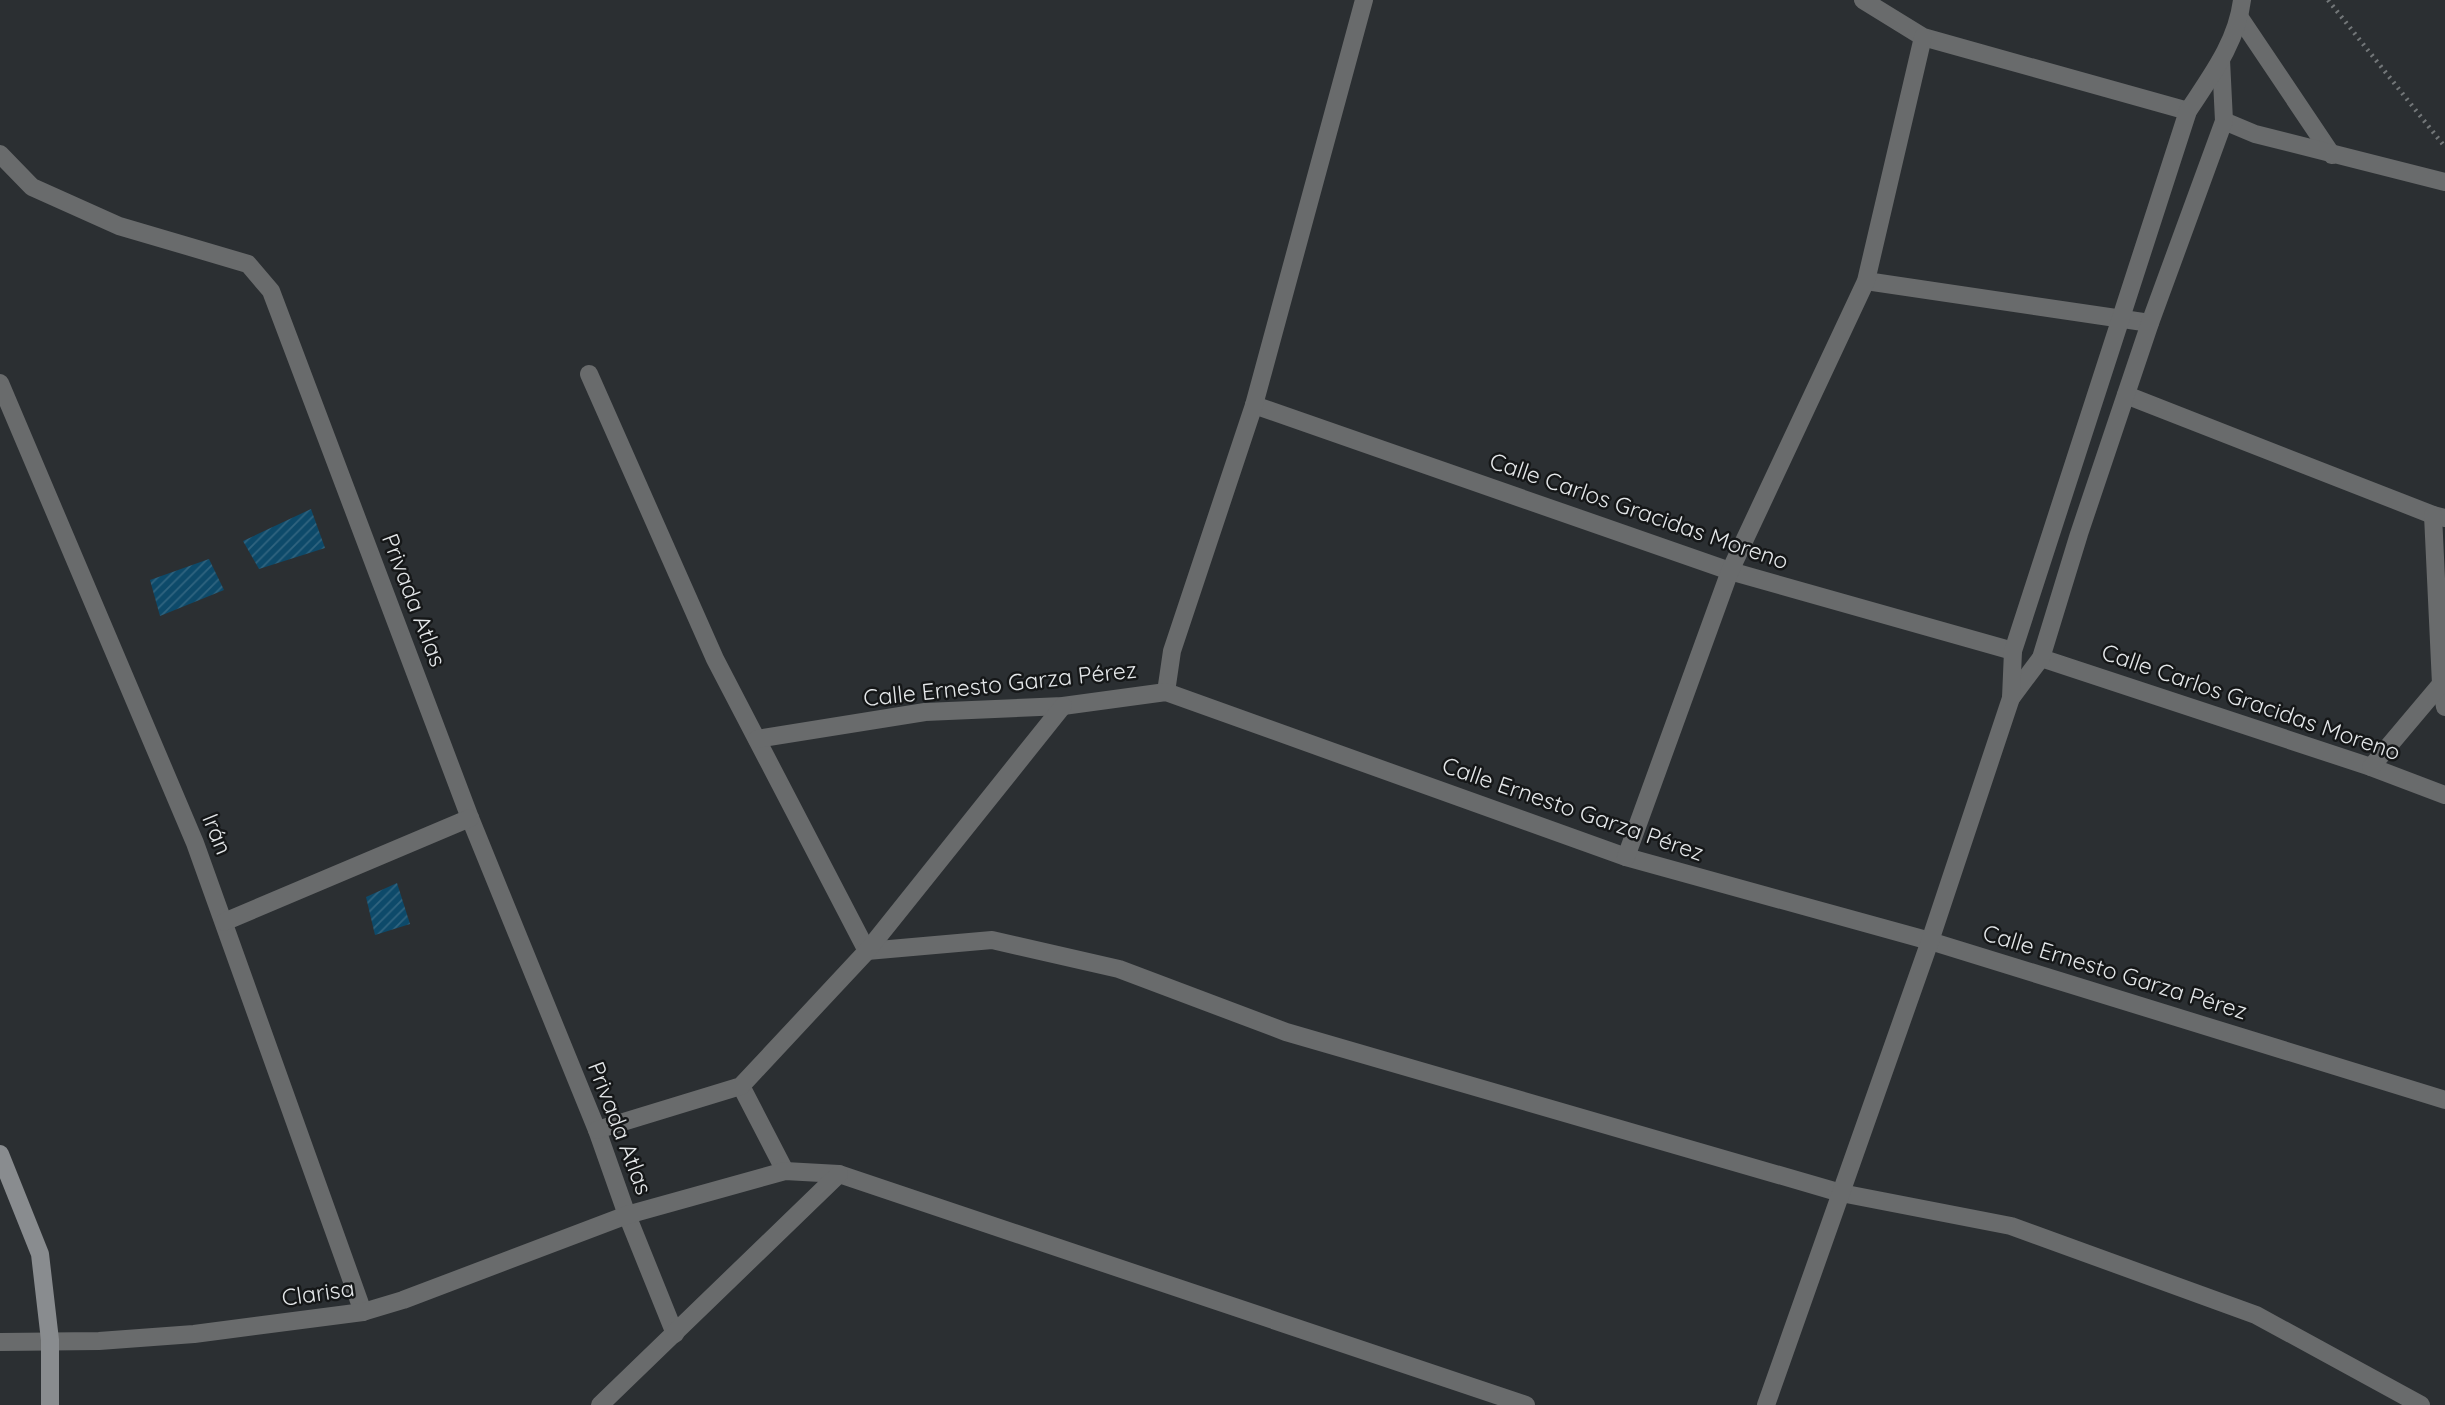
<svg xmlns="http://www.w3.org/2000/svg" width="2445" height="1405" font-family="Quicksand,sans-serif">
  <style>
    .building { fill: url(#building-hatch) }
    .lines { fill: none; stroke-linecap: round; stroke-linejoin: round }
    .path { stroke: #737779; stroke-width: 4.5; stroke-dasharray: 2 5; stroke-linecap: butt }
    .street { stroke: #696b6c; stroke-width: 18 }
    .secondary { stroke: #898c8f; stroke-width: 18 }
    .labels { text-anchor: middle; stroke-width: 5; stroke-linejoin: round; paint-order: stroke }
    .street-label { font-size: 23px; fill: #e4e7e9; stroke: #151718 }
  </style>
  <defs>
    <pattern id="building-hatch" width="6" height="6" patternUnits="userSpaceOnUse" patternTransform="scale(1.75)"><rect width="6" height="6" fill="#0d4a6a"/><path d="M-1 1l2-2M0 6l6-6M5 7l2-2" fill="none" stroke="#30647f"/></pattern>
  </defs>
  <rect width="100%" height="100%" fill="#2b2f32"/>
  <g class="building">
    <polygon points="311,509 325,548 259,569 243,541"/>
    <polygon points="209,559 224,590 160,616 150,580"/>
    <polygon points="397,883 410,924 375,935 366,897"/>
  </g>
  <g class="lines">
    <polyline class="path" points="2328,0 2445,147"/>
    <g class="street">
      <polyline points="1863,0 1923,37 2188,111"/>
      <polyline points="2240,18 2332,155"/>
      <polyline points="2224,121 2255,134 2445,182"/>
      <polyline points="0,154 32,187 119,226 248,264 271,291 470,818 597,1130 627,1215 675,1334"/>
      <polyline points="1866,281 2150,323"/>
      <polyline points="589,374 715,659 867,951 992,940 1119,969 1286,1032 1841,1193 2011,1226 2256,1315 2421,1405"/>
      <polyline points="0,383 195,843 363,1312"/>
      <polyline points="2126,395 2433,515 2445,518"/>
      <polyline points="1254,405 1730,571 2013,651"/>
      <polyline points="2041,658 2371,767 2445,795"/>
      <polyline points="2445,680 2441,684 2445,707"/>
      <polyline points="1166,692 1172,651 1254,405 1364,0"/>
      <polyline points="2011,698 2041,658 2079,534 2150,323 2224,121 2221,60"/>
      <polyline points="757,739 925,712 1063,706 1166,692 1626,857 1930,941 2445,1100"/>
      <polyline points="2371,767 2441,684 2433,515"/>
      <polyline points="1626,857 1730,571 1866,281 1923,37"/>
      <polyline points="224,922 470,818"/>
      <polyline points="741,1086 785,1171"/>
      <polyline points="597,1130 741,1086 867,951 1063,706"/>
      <polyline points="0,1342 99,1341 194,1334 363,1312 403,1300 627,1215 785,1171 839,1174 1526,1405"/>
      <polyline points="600,1405 839,1174"/>
      <path d="M1766 1405 1930 941 2011 698 2013 651 2188 111C2211 76 2237 42 2242 0"/>
    </g>
    <polyline class="secondary" points="0,1154 40,1254 50,1340 50,1405"/>
  </g>
  <g class="labels">
    <g class="street-label">
      <text transform="translate(1639 511) rotate(19)" y="8">Calle Carlos Gracidas Moreno</text>
      <text transform="translate(414 600) rotate(69)" y="8">Privada Atlas</text>
      <text transform="translate(1000 684) rotate(-6)" y="8">Calle Ernesto Garza Pérez</text>
      <text transform="translate(2251 702) rotate(19)" y="8">Calle Carlos Gracidas Moreno</text>
      <text transform="translate(1573 809) rotate(19)" y="8">Calle Ernesto Garza Pérez</text>
      <text transform="translate(217 834) rotate(68)" y="8">Irán</text>
      <text transform="translate(2115 972) rotate(17)" y="8">Calle Ernesto Garza Pérez</text>
      <text transform="translate(620 1128) rotate(69)" y="8">Privada Atlas</text>
      <text transform="translate(318 1293) rotate(-8)" y="8">Clarisa</text>
    </g>
  </g>
</svg>
